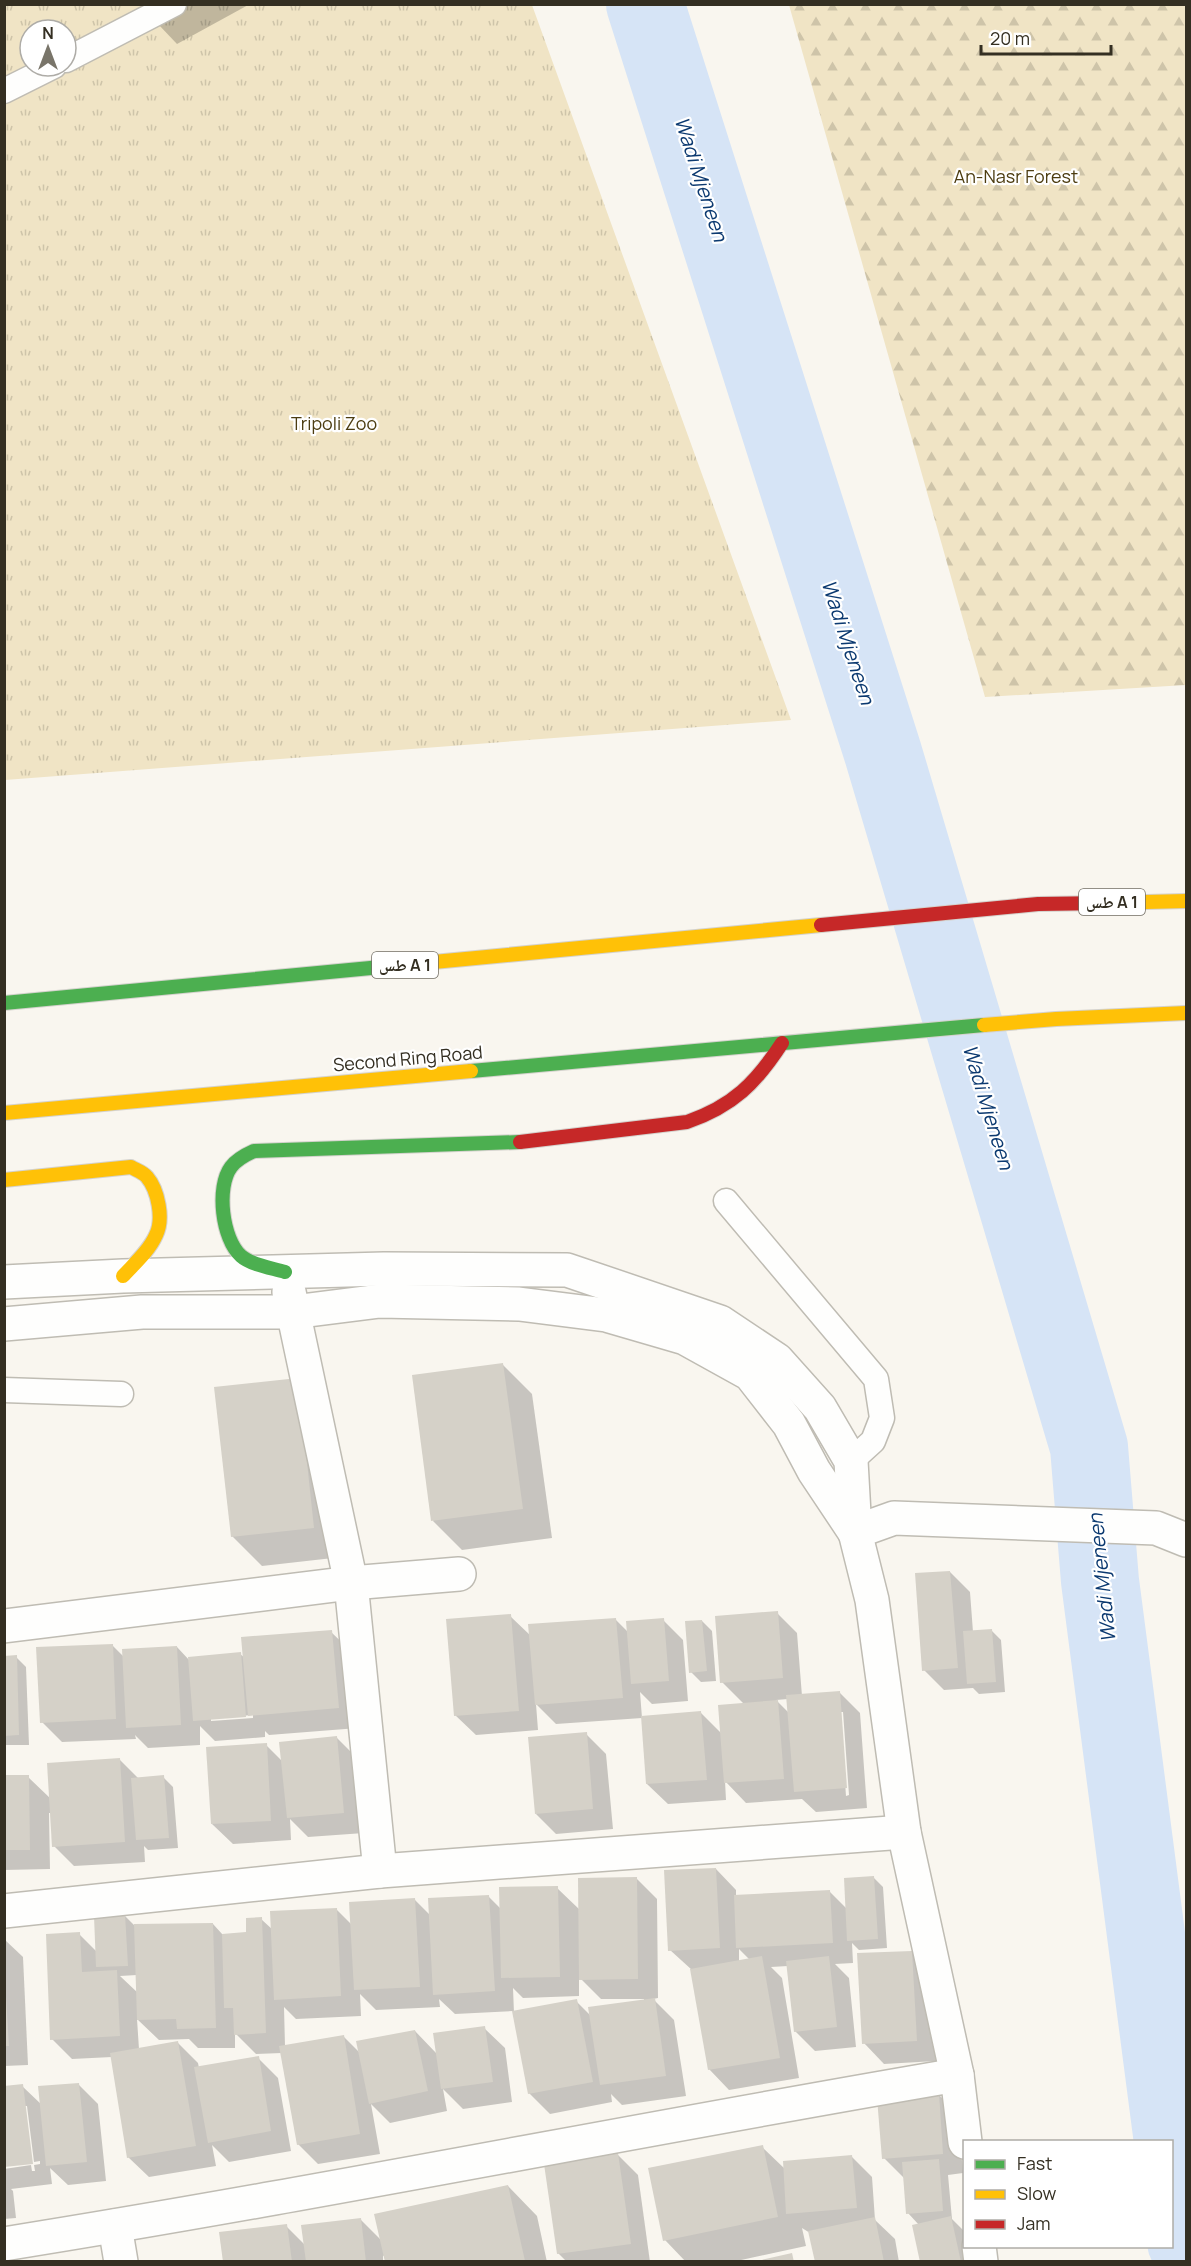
<svg xmlns="http://www.w3.org/2000/svg" width="1191" height="2266" font-family="Manrope,'Noto Naskh Arabic',sans-serif">
  <style>
    .grass { fill: url(#grass-tufts); fill-rule: evenodd }
    .forest { fill: url(#forest-firs) }
    .shadow { fill: #0003; fill-rule: evenodd }
    .lines { fill: none; stroke-linecap: round; stroke-linejoin: round }
    .river { stroke: #d6e4f6; stroke-width: 78 }
    .building { fill: #d5d1c8 }
    .lane-casing { stroke: #bfbcb3; stroke-width: 27 }
    .street-casing { stroke: #bfbcb3; stroke-width: 36 }
    .fast-casing { stroke: #d4d2cd; stroke-width: 16 }
    .slow-casing { stroke: #d4d2cd; stroke-width: 16 }
    .jam-casing { stroke: #d4d2cd; stroke-width: 16 }
    .lane { stroke: #fefefd; stroke-width: 24 }
    .street { stroke: #fefefd; stroke-width: 33 }
    .fast { stroke: #4caf50; stroke-width: 14 }
    .slow { stroke: #ffc107; stroke-width: 14 }
    .jam { stroke: #c62828; stroke-width: 14 }
    .labels { text-anchor: middle; stroke-width: 4.5; stroke-linejoin: round; paint-order: stroke }
    .shield { fill: #fff; stroke: #716d64; stroke-width: 1.5 }
    .shield-label { font-size: 16px; font-weight: bold; fill: #342f22 }
    .park-label { font-size: 18px; fill: #4c3c10; stroke: #fff }
    .street-label { font-size: 18px; fill: #342f22; stroke: #fff }
    .water-label { font-size: 20px; font-style: italic; fill: #0b3970; stroke: #fff }
  </style>
  <defs>
    <pattern id="grass-tufts" width="24" height="20" patternUnits="userSpaceOnUse" patternTransform="scale(1.5)"><rect width="24" height="20" fill="#f0e4c5"/><path d="M3 7l-1-3M5 7V3M7 7l1-3M15 17l-1-3M17 17v-4M19 17l1-3" fill="none" stroke="#cec4a9"/></pattern>
    <pattern id="forest-firs" width="22" height="20" patternUnits="userSpaceOnUse" patternTransform="scale(1.5)"><rect width="22" height="20" fill="#f0e4c5"/><path d="M5 1l3.5 6h-7zM16 11l3.5 6h-7z" fill="#cec4a9"/></pattern>
  </defs>
  <rect width="100%" height="100%" fill="#f9f6ef"/>
  <path class="grass" d="M5 5H532L791 720 5 780ZM30 30H66V66H30Z"/>
  <polygon class="forest" points="789,5 1186,5 1186,685 985,697"/>
  <g class="shadow">
    <polygon points="139,4 250,4 177,44"/>
    <polygon points="503,1365 532,1394 552,1538 462,1550 433,1521"/>
    <polygon points="297,1380 342,1557 262,1566 232,1536"/>
    <polygon points="950,1572 970,1592 973,1632 991,1630 1001,1640 1005,1692 979,1694 973,1688 944,1690 924,1670"/>
    <path d="M777 1613 797 1633 802 1696 839 1692 860 1713 867 1808 816 1812 802 1799 746 1803 725 1781 726 1800 668 1804 647 1784 642 1718 556 1724 536 1704 538 1730 476 1735 455 1715 510 1616 531 1636 615 1619 628 1632 663 1620 683 1640 688 1701 652 1704 640 1692 642 1718 701 1713 722 1734 744 1704 722 1682ZM788 1699 789 1713 776 1700ZM840 1712H843L849 1795 846 1796Z"/>
    <polygon points="702,1621 712,1631 716,1681 701,1682 691,1672"/>
    <path d="M331 1632 352 1652 358 1728 269 1735 265 1731V1737L215 1741 200 1726V1745L148 1748 135 1735 136 1739 62 1742 42 1722 112 1645 124 1657 177 1647 190 1661 240 1654 245 1658ZM253 1715V1718L211 1721V1718Z"/>
    <polygon points="4,1657 16,1657 26,1667 29,1745 4,1745"/>
    <polygon points="586,1734 606,1754 613,1829 556,1834 536,1814"/>
    <polygon points="336,1737 357,1758 364,1833 308,1837 290,1819 291,1840 233,1844 212,1824 266,1745 283,1762"/>
    <polygon points="119,1759 139,1779 163,1777 173,1787 178,1848 148,1850 144,1846 145,1862 74,1866 54,1846 52,1813 49,1813 50,1869 4,1870 4,1777 28,1777 51,1799"/>
    <path d="M716 1869 736 1890V1897L830 1892 847 1909 873 1877 883 1887 887 1948 859 1950 852 1943 853 1963 835 1964 849 1978 856 2047 815 2051 795 2031 788 1966 771 1967 782 1978 799 2078 729 2090 709 2069 692 1970 670 1950ZM739 1949 750 1960 739 1962Z"/>
    <path d="M637 1879 657 1899 658 1998 653 1999 674 2020 686 2096 622 2105 611 2094 612 2102 550 2114 529 2093 513 2011 455 2014 439 1999 440 2007 376 2010 360 1994 361 2016 296 2019 284 2007 285 2046 343 2036 360 2053 415 2031 437 2054 484 2028 505 2048 512 2102 463 2109 443 2089 447 2111 390 2123 371 2104 380 2154 318 2164 298 2144 282 2053 256 2054 235 2033V2048H198L189 2039 159 2040 137 2019 139 2049 178 2043 198 2063 199 2068 258 2058 278 2078 291 2151 229 2162 212 2145 216 2166 149 2177 128 2157 112 2057 72 2059 52 2039 79 1934 97 1952 125 1916 135 1926 213 1924 223 1935 248 1934 261 1919 273 1930 336 1909 352 1925 415 1900 430 1915 488 1896 501 1909 557 1888 580 1910ZM137 1975 138 1993 120 1976ZM579 1977 601 1999H644V2001L591 2016 576 2001 514 2013 513 1988 523 1998 579 1996Z"/>
    <polygon points="4,1939 23,1957 28,2065 4,2066"/>
    <polygon points="911,1952 931,1972 936,2061 884,2064 864,2043"/>
    <polygon points="78,2084 98,2104 106,2181 68,2185 50,2168 52,2184 11,2189 13,2191 16,2218 4,2219 4,2169 31,2165 32,2171 35,2171 34,2165 40,2164 40,2161 34,2162 27,2106 24,2106 22,2086 42,2105"/>
    <polygon points="938,2094 958,2114 963,2173 948,2175 952,2219 964,2231 964,2246 976,2262 922,2262 919,2225 908,2213 905,2179 884,2158"/>
    <polygon points="762,2147 785,2169 852,2157 872,2177 875,2220 895,2239 899,2262 816,2262 810,2233 802,2228 806,2246 732,2262 686,2262 665,2240"/>
    <polygon points="617,2154 638,2175 650,2262 567,2262 558,2253"/>
    <polygon points="508,2186 537,2216 547,2262 386,2262 385,2255 383,2256 383,2262 225,2262 286,2226 305,2245 361,2220 382,2241"/>
  </g>
  <g class="lines">
    <polyline class="river" points="645,4 883,753 1089,1447 1100,1581 1186,2242"/>
  </g>
  <g class="building">
    <polygon points="503,1363 523,1509 431,1521 412,1375"/>
    <polygon points="298,1378 314,1528 231,1537 214,1387"/>
    <polygon points="950,1571 958,1668 922,1671 915,1573"/>
    <polygon points="778,1611 783,1678 720,1683 715,1616"/>
    <polygon points="511,1614 519,1711 454,1716 446,1619"/>
    <polygon points="616,1618 623,1698 535,1705 528,1624"/>
    <polygon points="664,1618 669,1681 631,1684 626,1621"/>
    <polygon points="702,1620 707,1671 689,1673 685,1621"/>
    <polygon points="992,1629 996,1682 967,1684 963,1631"/>
    <polygon points="332,1630 339,1708 248,1716 241,1637"/>
    <polygon points="113,1644 116,1719 40,1723 36,1647"/>
    <polygon points="177,1646 181,1725 126,1728 122,1649"/>
    <polygon points="241,1652 246,1717 193,1721 188,1657"/>
    <polygon points="17,1655 19,1735 4,1736 4,1656"/>
    <polygon points="840,1691 847,1788 794,1792 786,1695"/>
    <polygon points="778,1700 784,1779 724,1783 718,1705"/>
    <polygon points="701,1711 707,1780 646,1784 641,1716"/>
    <polygon points="587,1732 593,1809 535,1814 528,1737"/>
    <polygon points="337,1736 344,1813 287,1818 279,1742"/>
    <polygon points="267,1743 271,1821 211,1824 206,1747"/>
    <polygon points="120,1758 125,1842 52,1847 47,1763"/>
    <polygon points="4,1775 29,1775 30,1850 4,1850"/>
    <polygon points="164,1775 169,1838 136,1840 131,1778"/>
    <polygon points="716,1868 720,1948 668,1951 664,1870"/>
    <polygon points="874,1876 878,1939 847,1941 844,1878"/>
    <polygon points="637,1877 638,1979 579,1980 578,1878"/>
    <polygon points="558,1886 560,1977 501,1978 499,1887"/>
    <polygon points="830,1890 833,1943 736,1948 734,1895"/>
    <polygon points="489,1895 495,1991 433,1995 428,1898"/>
    <polygon points="415,1898 420,1987 354,1990 349,1902"/>
    <polygon points="337,1908 341,1996 274,2000 270,1911"/>
    <polygon points="125,1914 128,1966 96,1967 94,1916"/>
    <polygon points="262,1917 266,2033 234,2035 233,2008 224,2008 222,1934 246,1932 246,1918"/>
    <polygon points="213,1923 216,2028 177,2029 176,2019 137,2020 134,1924"/>
    <polygon points="80,1932 82,1972 117,1970 120,2036 50,2040 46,1934"/>
    <polygon points="912,1951 917,2041 862,2044 857,1953"/>
    <polygon points="762,1956 780,2058 708,2070 690,1969"/>
    <polygon points="829,1956 837,2027 794,2032 786,1961"/>
    <polygon points="4,1996 6,1996 9,2046 4,2046"/>
    <polygon points="655,1998 666,2076 600,2085 588,2007"/>
    <polygon points="577,1999 593,2082 528,2094 512,2011"/>
    <polygon points="485,2026 493,2082 441,2089 433,2033"/>
    <polygon points="415,2030 428,2091 369,2104 356,2041"/>
    <polygon points="344,2035 360,2134 297,2145 279,2046"/>
    <polygon points="178,2041 196,2146 127,2158 110,2053"/>
    <polygon points="259,2056 271,2131 208,2143 194,2067"/>
    <polygon points="79,2083 87,2162 46,2166 38,2086"/>
    <polygon points="23,2084 33,2164 4,2167 4,2086"/>
    <polygon points="939,2093 943,2154 882,2159 877,2098"/>
    <polygon points="763,2145 778,2217 663,2241 648,2168"/>
    <polygon points="618,2153 631,2244 557,2254 544,2164"/>
    <polygon points="852,2155 857,2208 786,2214 783,2161"/>
    <polygon points="939,2159 943,2211 906,2214 902,2162"/>
    <polygon points="508,2185 525,2261 385,2262 374,2214"/>
    <polygon points="951,2216 961,2262 920,2262 912,2225"/>
    <polygon points="875,2217 884,2262 815,2262 808,2231"/>
    <polygon points="361,2218 366,2262 306,2262 301,2225"/>
    <polygon points="287,2224 292,2262 223,2262 219,2232"/>
    <polygon points="792,2253 794,2262 757,2262 757,2261"/>
  </g>
  <g class="lines">
    <g class="lane-casing">
      <g id="lane">
        <polyline points="66,60 174,4"/>
        <polyline points="4,91 54,66"/>
        <polyline points="726,1201 876,1379 882,1418 873,1441 851,1461"/>
        <polyline points="4,1390 121,1394"/>
      </g>
    </g>
    <g class="street-casing">
      <g id="street">
        <polyline points="4,1282 123,1276 384,1269 567,1270 720,1322 777,1360 820,1408 851,1461 855,1532 872,1600 904,1832 957,2075 965,2142"/>
        <polyline points="289,1292 351,1583 380,1871"/>
        <polyline points="4,1324 142,1312 293,1312 380,1301 519,1304 606,1315 685,1338 750,1374 789,1424 814,1471 854,1531"/>
        <polyline points="855,1532 894,1518 1156,1528 1186,1540"/>
        <polyline points="4,1626 351,1583 459,1574"/>
        <polyline points="4,1911 380,1871 904,1832"/>
        <polyline points="115,2226 121,2262"/>
        <path d="M4 2244C323 2193 639 2129 957 2075"/>
        <polyline points="979,2246 981,2262"/>
      </g>
    </g>
    <g class="fast-casing">
      <g id="fast">
        <polyline points="4,1003 423,963"/>
        <polyline points="471,1071 984,1025"/>
        <path d="M285 1272C272 1268 251 1265 241 1256 222 1239 216 1187 231 1167 237 1159 245 1155 254 1151L520 1142"/>
      </g>
    </g>
    <g class="slow-casing">
      <g id="slow">
        <polyline points="1106,903 1186,901"/>
        <polyline points="423,963 821,925"/>
        <polyline points="984,1025 1056,1019 1186,1013"/>
        <polyline points="4,1113 471,1071"/>
        <path d="M4 1180 131 1167C136 1170 143 1172 147 1177 158 1190 164 1219 156 1235 149 1251 134 1264 123 1276"/>
      </g>
    </g>
    <g class="jam-casing">
      <g id="jam">
        <polyline points="821,925 1038,904 1106,903"/>
        <path d="M520 1142 687 1122C733 1106 756 1083 782 1043"/>
      </g>
    </g>
    <use href="#lane" class="lane"/>
    <use href="#street" class="street"/>
    <use href="#fast" class="fast"/>
    <use href="#slow" class="slow"/>
    <use href="#jam" class="jam"/>
  </g>
  <g class="labels">
    <g class="shield">
      <rect x="1079" y="889" width="66" height="26" rx="4.5"/>
      <rect x="372" y="952" width="66" height="26" rx="4.5"/>
    </g>
    <g class="shield-label">
      <text x="1112" y="908">طس A 1</text>
      <text x="405" y="971">طس A 1</text>
    </g>
    <g class="park-label">
      <text x="1016" y="183">An-Nasr Forest</text>
      <text x="334" y="430">Tripoli Zoo</text>
    </g>
    <g class="street-label">
      <text transform="translate(408 1059) rotate(-5)" y="6">Second Ring Road</text>
    </g>
    <g class="water-label">
      <text transform="translate(701 179) rotate(72)" y="7">Wadi Mjeneen</text>
      <text transform="translate(848 642) rotate(72)" y="7">Wadi Mjeneen</text>
      <text transform="translate(988 1107) rotate(73)" y="7">Wadi Mjeneen</text>
      <text transform="translate(1102 1578) rotate(-96)" y="7">Wadi Mjeneen</text>
    </g>
  </g>
  <rect width="1191" height="2266" fill="none" stroke="#342f22" stroke-width="12"/>
  <rect x="963" y="2140" width="210" height="108" fill="#ffffff" stroke="#aeaca7" stroke-width="1.5"/>
  <rect x="975" y="2160" width="30" height="9" fill="#4caf50" stroke="#aeaca7" stroke-width="1.5"/>
  <text x="1017" y="2170" font-size="18" fill="#342f22">Fast</text>
  <rect x="975" y="2190" width="30" height="9" fill="#ffc107" stroke="#aeaca7" stroke-width="1.5"/>
  <text x="1017" y="2200" font-size="18" fill="#342f22">Slow</text>
  <rect x="975" y="2220" width="30" height="9" fill="#c62828" stroke="#aeaca7" stroke-width="1.5"/>
  <text x="1017" y="2230" font-size="18" fill="#342f22">Jam</text>
  <g transform="translate(48 48)"><circle r="28" fill="#ffffff" stroke="#aeaca7" stroke-width="1.5"/>
  <path d="M0-4.5L10 22L0 15L-10 22Z" fill="#79756a"/>
  <text y="-9" font-size="16" font-weight="bold" text-anchor="middle" fill="#342f22">N</text>
  </g>
  <path d="M981 45v9h130v-9" fill="none" stroke="#342f22" stroke-width="3"/>
  <text x="990" y="45" font-size="18" fill="#342f22" stroke="#ffffff" stroke-width="4.5" paint-order="stroke">20 m</text>
</svg>
